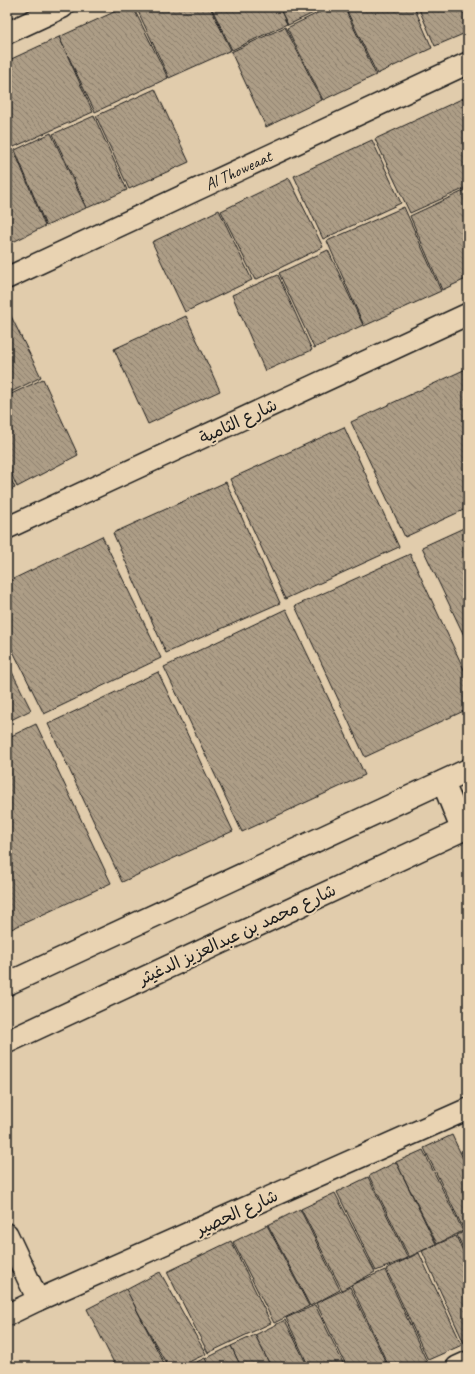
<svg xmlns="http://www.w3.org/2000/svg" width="475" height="1374" font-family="Caveat,'Playpen Sans Arabic',sans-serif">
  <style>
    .building { fill: url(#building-back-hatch); stroke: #1c1c1c }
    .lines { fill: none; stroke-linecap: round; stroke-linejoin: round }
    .street-casing { stroke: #1c1c1c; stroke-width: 24 }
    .secondary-casing { stroke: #1c1c1c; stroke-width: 25 }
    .street { stroke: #e9d3b2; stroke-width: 21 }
    .secondary { stroke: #e9d3b2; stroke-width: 22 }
    .labels { text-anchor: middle; stroke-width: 4; stroke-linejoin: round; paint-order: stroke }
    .street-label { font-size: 17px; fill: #1c1c1c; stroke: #e9d3b2 }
  </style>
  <defs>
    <pattern id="building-back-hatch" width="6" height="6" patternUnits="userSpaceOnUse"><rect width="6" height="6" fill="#ad9d86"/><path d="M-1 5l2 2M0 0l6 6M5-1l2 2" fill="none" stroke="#8c7f6d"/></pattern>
  </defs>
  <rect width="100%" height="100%" fill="#e1ccac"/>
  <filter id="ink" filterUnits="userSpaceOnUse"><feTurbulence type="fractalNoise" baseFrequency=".025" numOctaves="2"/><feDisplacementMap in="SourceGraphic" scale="8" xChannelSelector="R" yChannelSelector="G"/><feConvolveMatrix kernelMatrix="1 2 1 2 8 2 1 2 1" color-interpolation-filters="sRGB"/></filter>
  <g filter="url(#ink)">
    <g class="building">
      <polygon points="125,7 133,7 168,78 95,112 59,37"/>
      <polygon points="136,7 210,7 231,50 169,78"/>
      <polygon points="211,7 279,7 287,24 232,50"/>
      <polygon points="279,7 326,7 288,25"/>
      <polygon points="330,7 344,7 376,75 323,100 287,28"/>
      <polygon points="345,7 414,7 432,48 377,74"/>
      <polygon points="418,7 468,7 468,32 435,46"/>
      <polygon points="285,27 322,100 266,127 231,52"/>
      <polygon points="59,37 93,112 7,150 7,61"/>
      <polygon points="155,89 189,162 129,189 96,116"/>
      <polygon points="468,96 468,187 410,213 375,139"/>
      <polygon points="94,116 127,190 87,208 53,134"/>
      <polygon points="51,133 86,208 46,226 15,150"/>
      <polygon points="372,140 401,203 323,239 294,176"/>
      <polygon points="13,151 17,157 45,226 7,245 7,154"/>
      <polygon points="289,178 323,247 255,280 221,211"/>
      <polygon points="468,189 468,278 442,290 410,216"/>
      <polygon points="404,207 441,291 364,326 327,241"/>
      <polygon points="219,210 252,280 185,312 152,242"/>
      <polygon points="328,250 363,325 314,348 279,273"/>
      <polygon points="278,275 312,350 265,371 232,295"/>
      <polygon points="7,308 41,377 7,394"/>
      <polygon points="186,316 220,391 148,424 114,349"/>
      <polygon points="468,368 468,508 405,537 351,422"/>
      <polygon points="43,379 78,455 17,487 7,464 7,396"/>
      <polygon points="344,427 399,547 285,599 230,479"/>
      <polygon points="7,470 15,488 7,491"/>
      <polygon points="226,482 280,603 166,653 113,533"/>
      <polygon points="468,526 468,644 422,547"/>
      <polygon points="102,536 161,658 44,714 7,639 7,582"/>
      <polygon points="410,554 468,678 468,709 365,757 295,606"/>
      <polygon points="286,609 365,775 242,832 164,667"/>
      <polygon points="7,662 31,710 7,722"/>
      <polygon points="158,672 233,831 122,882 48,724"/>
      <polygon points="36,724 111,883 7,931 7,738"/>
      <polygon points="452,1135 468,1169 468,1228 464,1230 424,1148"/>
      <polygon points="468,1148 468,1167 461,1151"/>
      <polygon points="423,1150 463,1231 437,1244 396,1162"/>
      <polygon points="396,1162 436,1244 409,1257 369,1176"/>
      <polygon points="368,1177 408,1258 376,1271 337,1192"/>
      <polygon points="335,1193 375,1272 342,1290 301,1209"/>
      <polygon points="300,1209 340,1290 310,1306 268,1225"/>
      <polygon points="267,1225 309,1306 274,1323 233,1242"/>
      <polygon points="468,1230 468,1259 457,1235"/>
      <polygon points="456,1236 468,1262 468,1341 464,1343 422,1251"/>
      <polygon points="231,1241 271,1323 208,1353 167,1272"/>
      <polygon points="419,1253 462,1345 428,1360 386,1269"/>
      <polygon points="385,1270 427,1362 415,1367 389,1367 351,1285"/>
      <polygon points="160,1272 206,1354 178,1367 168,1367 126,1290"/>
      <polygon points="350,1287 388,1367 347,1367 316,1303"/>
      <polygon points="126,1289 166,1367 116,1367 87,1309"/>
      <polygon points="315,1305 345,1367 309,1367 286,1318"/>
      <polygon points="285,1320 308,1367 271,1367 255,1335"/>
      <polygon points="255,1335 271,1367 241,1367 231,1346"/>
      <polygon points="231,1346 241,1367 209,1367 205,1359"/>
      <polygon points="205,1358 209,1367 186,1367"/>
    </g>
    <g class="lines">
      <g class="street-casing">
        <g id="street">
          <polyline points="7,33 63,7"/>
          <polyline points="7,278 468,63"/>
          <polyline points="7,528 468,314"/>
          <polyline points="7,1234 38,1300"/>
          <polyline points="7,1315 38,1300 468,1109"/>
          <polyline points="457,1367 468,1362"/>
        </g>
      </g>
      <g class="secondary-casing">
        <g id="secondary">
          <polyline points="443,782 462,829"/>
          <polyline points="7,984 468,770"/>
          <polyline points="7,1042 468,827"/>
        </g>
      </g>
      <use href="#street" class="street"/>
      <use href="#secondary" class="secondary"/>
    </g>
  </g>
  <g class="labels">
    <g class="street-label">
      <text transform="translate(238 170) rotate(-25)" y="6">Al Thoweaat</text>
      <text transform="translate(238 421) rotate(-25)" y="6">شارع الثامية</text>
      <text transform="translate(237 934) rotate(-25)" y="6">شارع محمد بن عبدالعزيز الدغيثر</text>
      <text transform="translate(237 1212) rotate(-24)" y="6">شارع الحصير</text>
    </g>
  </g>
  <rect width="475" height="1374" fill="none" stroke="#e9d3b2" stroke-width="24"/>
  <rect x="12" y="12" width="451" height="1350" fill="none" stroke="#1c1c1c" stroke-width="1.5" filter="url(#ink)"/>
</svg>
